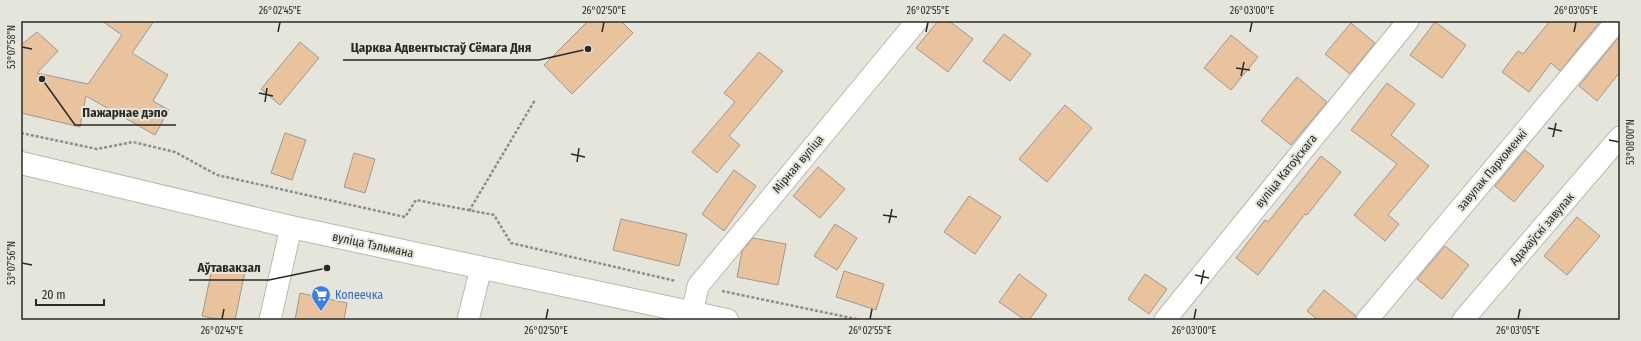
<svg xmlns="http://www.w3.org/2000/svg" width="1641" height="341" font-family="'Fira Sans Condensed',sans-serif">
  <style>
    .building { fill: #e9c39d; stroke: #9e9892 }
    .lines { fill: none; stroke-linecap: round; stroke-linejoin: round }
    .street-casing { stroke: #bab9b1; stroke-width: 23 }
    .secondary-casing { stroke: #bab9b1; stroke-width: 24 }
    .path { stroke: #8e8d87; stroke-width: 2.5; stroke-dasharray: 3 2; stroke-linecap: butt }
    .street { stroke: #fff; stroke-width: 21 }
    .secondary { stroke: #fff; stroke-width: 22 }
    .ticks { fill: none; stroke: #2a2a26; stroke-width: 1.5 }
    .labels { text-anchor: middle; stroke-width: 4; stroke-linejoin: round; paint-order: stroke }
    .street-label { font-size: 12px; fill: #2a2a26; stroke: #e6e5dc }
    .shop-label { font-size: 12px; fill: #366cbe; stroke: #e6e5dc; text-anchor: start }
    .leader { fill: none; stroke: #2a2a26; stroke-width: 1.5 }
    .callout-dot { fill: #2a2a26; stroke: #e6e5dc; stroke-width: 1.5 }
    .callout-label { font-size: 13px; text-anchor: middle; font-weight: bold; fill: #2a2a26; stroke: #e6e5dc; stroke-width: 4; stroke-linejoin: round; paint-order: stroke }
    .neatline { fill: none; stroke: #2a2a26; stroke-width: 1.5 }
    .ticks-label { font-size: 10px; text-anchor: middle; fill: #2a2a26 }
  </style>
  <rect width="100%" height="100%" fill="#e6e5dc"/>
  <g class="building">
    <polygon points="102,21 154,21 132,53 168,75 153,101 169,110 155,135 86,96 80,127 21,113 21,45 37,32 58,51 37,73 88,84 122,35"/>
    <polygon points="588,21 621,21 633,33 572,94 544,65"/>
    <polygon points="938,21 949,21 973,39 948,72 916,48"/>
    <polygon points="1550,21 1597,21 1599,23 1560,71 1551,63 1529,92 1502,72 1518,51 1523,54"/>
    <polygon points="1435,22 1466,45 1442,78 1410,55"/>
    <polygon points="1351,23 1375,43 1350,74 1325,54"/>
    <polygon points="1004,34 1031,54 1010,81 983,61"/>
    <polygon points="1231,35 1258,57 1231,90 1204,68"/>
    <polygon points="1618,38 1620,40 1620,72 1597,101 1579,86"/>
    <polygon points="300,42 319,58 280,105 261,89"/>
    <polygon points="759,52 783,71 729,136 740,145 717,173 692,152 735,102 724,93"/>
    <polygon points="1297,77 1327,102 1291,145 1261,121"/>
    <polygon points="1387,83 1415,104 1391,135 1429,166 1388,215 1399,224 1385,241 1354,215 1397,164 1351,130"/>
    <polygon points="1065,105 1092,128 1047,182 1019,159"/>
    <polygon points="285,133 306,140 292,180 271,173"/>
    <polygon points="1525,150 1544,166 1514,202 1495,186"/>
    <polygon points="354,153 375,159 365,193 344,187"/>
    <polygon points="1321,156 1341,172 1307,215 1305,214 1258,275 1236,258 1265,220 1268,222"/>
    <polygon points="818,167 845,189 820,218 793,196"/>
    <polygon points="734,170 756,186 724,231 702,214"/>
    <polygon points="969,196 1001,217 975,254 944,232"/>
    <polygon points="1577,217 1600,236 1567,275 1544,256"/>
    <polygon points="621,219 687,234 679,266 613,250"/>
    <polygon points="835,224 857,238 837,270 814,256"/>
    <polygon points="753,238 786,244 778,285 737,277 742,251"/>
    <polygon points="1445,246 1469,265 1442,299 1417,279"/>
    <polygon points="213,264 245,271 235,320 222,320 202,316"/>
    <polygon points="844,271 884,284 876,310 836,297"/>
    <polygon points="1019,274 1047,295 1029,320 1025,320 999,302"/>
    <polygon points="1145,274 1167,289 1149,314 1128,299"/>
    <polygon points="1324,290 1356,316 1355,320 1318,320 1307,311"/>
    <polygon points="300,293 347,303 344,320 295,320"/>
  </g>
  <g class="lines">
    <g class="street-casing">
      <g id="street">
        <polyline points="692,313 698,286 917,21"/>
        <polyline points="270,320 291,227"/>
        <polyline points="468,320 481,268"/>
        <polyline points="1165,320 1408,21"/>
        <polyline points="1367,320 1617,21"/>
        <polyline points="1463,320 1620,137"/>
      </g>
    </g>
    <g class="secondary-casing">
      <polyline id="secondary" points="21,163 291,227 727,320"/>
    </g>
    <g class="path">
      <polyline points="21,133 97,149 133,142 175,152 217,175 405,217 416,200 494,215 511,243 676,281"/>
      <polyline points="469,211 535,100"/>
      <polyline points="722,291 861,320"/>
    </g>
    <use href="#street" class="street"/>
    <use href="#secondary" class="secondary"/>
  </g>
  <path class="ticks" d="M278 32 280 22M602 32 604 22M926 32 928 22M1250 32 1252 22M1574 32 1576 22M22 47 32 49M1236 68 1250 70M1241 76 1244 62M259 93 273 96M265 102 267 88M1548 128 1562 131M1553 137 1556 123M1609 140 1619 142M571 154 585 157M577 162 579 148M883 215 897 217M889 223 892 209M22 263 32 265M1195 275 1209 278M1201 284 1204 270M222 319 224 309M546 319 548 309M870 319 872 309M1194 319 1196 309M1518 319 1520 309"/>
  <defs>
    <g id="supermarket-pin" transform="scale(1)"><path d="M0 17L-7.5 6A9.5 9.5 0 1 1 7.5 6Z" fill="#3f7fe0" stroke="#e6e5dc"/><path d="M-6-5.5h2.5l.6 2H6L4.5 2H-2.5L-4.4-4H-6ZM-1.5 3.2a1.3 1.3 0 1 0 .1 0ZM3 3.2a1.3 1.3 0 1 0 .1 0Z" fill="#fff"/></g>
  </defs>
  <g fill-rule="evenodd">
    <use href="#supermarket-pin" x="321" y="295"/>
  </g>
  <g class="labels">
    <g class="street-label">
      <text transform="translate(798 164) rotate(-50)" y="4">Мірная вуліца</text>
      <text transform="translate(1492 170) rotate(-50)" y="4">завулак Пархоменкі</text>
      <text transform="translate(1286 171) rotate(-51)" y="4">вуліца Катоўскага</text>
      <text transform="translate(1542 229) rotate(-49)" y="4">Адахаўскі завулак</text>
      <text transform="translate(373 245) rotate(12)" y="4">вуліца Тэльмана</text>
    </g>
    <g class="shop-label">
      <text x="335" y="299">Копеечка</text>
    </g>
  </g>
  <path class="leader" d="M588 49L539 60H343M42 79L75 125H176M327 268L269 280H189"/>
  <g class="callout-dot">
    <circle cx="588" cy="49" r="4"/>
    <circle cx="42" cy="79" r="4"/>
    <circle cx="327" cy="268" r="4"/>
  </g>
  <g class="callout-label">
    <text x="441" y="52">Царква Адвентыстаў Сёмага Дня</text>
    <text x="125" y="117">Пажарнае дэпо</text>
    <text x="229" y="272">Аўтавакзал</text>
  </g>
  <rect width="1641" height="341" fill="none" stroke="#e6e5dc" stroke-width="44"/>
  <path d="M36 299v6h68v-6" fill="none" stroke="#2a2a26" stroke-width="2"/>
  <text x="42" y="299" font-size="12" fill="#2a2a26" stroke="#e6e5dc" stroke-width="3" paint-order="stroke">20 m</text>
  <rect x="22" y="22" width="1597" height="297" class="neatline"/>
  <g class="ticks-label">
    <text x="280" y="14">26°02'45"E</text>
    <text x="604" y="14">26°02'50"E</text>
    <text x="928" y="14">26°02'55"E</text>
    <text x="1252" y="14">26°03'00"E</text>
    <text x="1576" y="14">26°03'05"E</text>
    <text transform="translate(11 47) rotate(-90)" y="4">53°07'58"N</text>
    <text transform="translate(1630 142) rotate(-90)" y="4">53°08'00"N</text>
    <text transform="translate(11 263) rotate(-90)" y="4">53°07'56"N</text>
    <text x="222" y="334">26°02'45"E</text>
    <text x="546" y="334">26°02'50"E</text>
    <text x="870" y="334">26°02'55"E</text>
    <text x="1194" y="334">26°03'00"E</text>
    <text x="1518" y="334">26°03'05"E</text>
  </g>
</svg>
